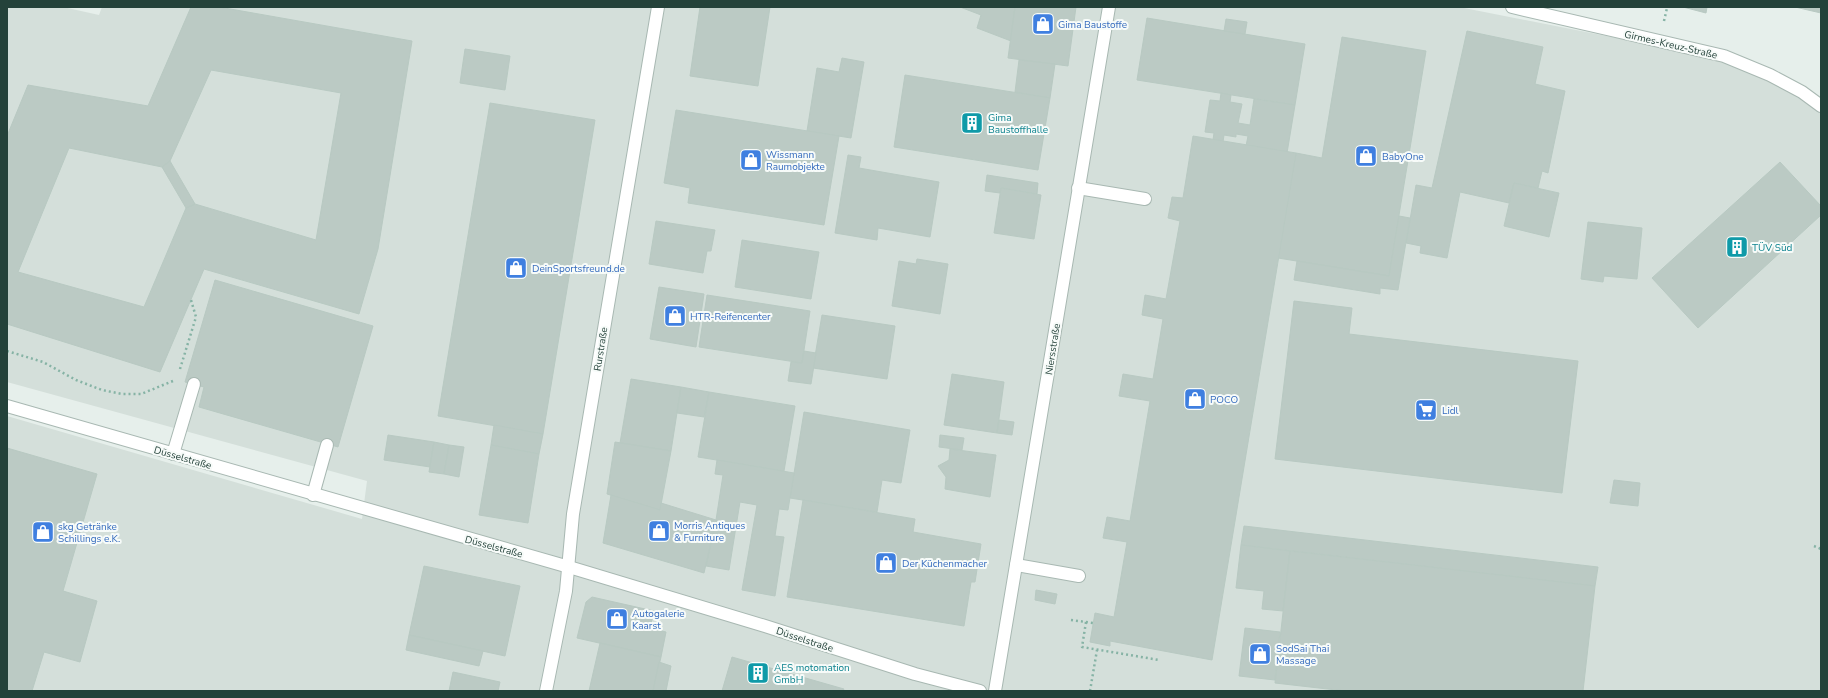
<svg xmlns="http://www.w3.org/2000/svg" width="1828" height="698" font-family="'Nunito Sans',sans-serif">
  <style>
    .built { fill: #d4dfda }
    .building { fill: #bbcac4; stroke: #b8c9c2; fill-rule: evenodd }
    .lines { fill: none; stroke-linecap: round; stroke-linejoin: round }
    .minor-casing { stroke: #a8b8b2; stroke-width: 14 }
    .path { stroke: #86b3a5; stroke-width: 2.5; stroke-dasharray: 2 3; stroke-linecap: butt }
    .minor { stroke: #fff; stroke-width: 12 }
    .labels { text-anchor: middle; stroke-width: 4; stroke-linejoin: round; paint-order: stroke }
    .shop-label { font-size: 10px; fill: #366cbe; stroke: #f7fbf9; text-anchor: start }
    .street-label { font-size: 10px; fill: #24423a; stroke: #f7fbf9 }
    .culture-label { font-size: 10px; fill: #0d838f; stroke: #f7fbf9; text-anchor: start }
  </style>
  <rect width="100%" height="100%" fill="#e6efeb"/>
  <polygon class="built" points="7,7 63,7 99,15 102,7 1459,7 1723,59 1800,96 1821,112 1821,691 7,691 7,416 362,519 367,481 7,382"/>
  <g class="building">
    <path d="M191 7H219L412 41 378 249 359 314 204 269 160 372 7 324V136L28 85 148 106ZM211 70 341 93 316 240 195 204 186 208 144 307 18 272 69 148 162 167 170 161Z"/>
    <polygon points="700,7 770,7 758,86 690,76"/>
    <polygon points="960,7 1015,7 1011,41 977,28 981,15"/>
    <polygon points="1015,7 1076,7 1068,66 1008,58"/>
    <polygon points="1683,7 1707,7 1706,13"/>
    <polygon points="1795,7 1821,7 1821,13"/>
    <polygon points="1147,18 1305,44 1295,105 1137,80"/>
    <polygon points="1226,19 1247,22 1245,34 1224,31"/>
    <polygon points="1467,31 1543,47 1535,84 1565,91 1548,173 1542,171 1538,188 1514,183 1509,203 1460,192 1447,258 1420,253 1421,246 1406,243 1416,185 1432,188"/>
    <polygon points="1342,37 1426,51 1389,276 1278,258 1296,153 1322,158"/>
    <polygon points="465,49 510,56 505,90 460,83"/>
    <polygon points="842,58 864,62 851,138 807,131 817,68 839,72"/>
    <polygon points="1019,60 1055,64 1050,98 1015,92"/>
    <polygon points="905,75 1050,98 1038,170 894,147"/>
    <polygon points="1221,93 1231,95 1230,102 1242,104 1238,123 1250,125 1254,99 1295,105 1287,153 1246,146 1248,136 1236,134 1236,137 1224,135 1223,142 1213,140 1214,133 1205,132 1210,100 1220,101"/>
    <polygon points="490,103 595,120 543,434 438,416"/>
    <polygon points="676,110 839,136 824,225 688,203 690,188 664,183"/>
    <polygon points="1193,136 1296,153 1212,660 1110,641 1110,646 1090,642 1095,613 1114,617 1127,542 1103,538 1107,517 1130,521 1150,401 1119,396 1123,374 1153,379 1163,319 1142,315 1145,295 1166,299 1180,221 1168,218 1172,197 1183,198"/>
    <polygon points="848,155 861,157 859,168 939,182 930,237 878,228 877,240 835,233"/>
    <polygon points="170,161 195,204 186,208 162,167"/>
    <polygon points="1780,162 1821,206 1821,215 1698,328 1652,278"/>
    <polygon points="987,175 1038,183 1037,194 1001,188 1000,193 985,191"/>
    <polygon points="1514,183 1559,193 1549,237 1504,226"/>
    <polygon points="1001,188 1041,195 1034,239 994,233"/>
    <polygon points="1399,216 1410,218 1398,290 1380,288 1380,294 1294,280 1297,261 1389,276"/>
    <polygon points="656,221 715,230 711,251 707,251 703,273 649,264"/>
    <polygon points="1588,222 1642,228 1637,279 1604,276 1603,282 1581,279"/>
    <polygon points="742,240 819,252 811,299 735,287"/>
    <polygon points="917,259 948,264 940,314 892,306 899,261 916,264"/>
    <polygon points="215,280 373,326 338,447 199,407 204,387 185,382"/>
    <polygon points="659,287 704,294 696,347 650,339"/>
    <polygon points="707,295 810,311 802,363 699,347"/>
    <polygon points="1294,301 1352,308 1349,334 1578,361 1562,493 1275,459"/>
    <polygon points="822,315 895,326 887,379 813,368"/>
    <polygon points="804,351 816,353 811,384 788,381 791,362 802,363"/>
    <polygon points="952,374 1004,382 997,433 944,425"/>
    <polygon points="631,379 681,387 671,451 620,443"/>
    <polygon points="681,387 709,392 704,417 677,413"/>
    <polygon points="709,392 795,406 784,471 698,457"/>
    <polygon points="804,412 910,430 901,483 882,480 877,512 790,498"/>
    <polygon points="999,420 1014,422 1012,435 997,433"/>
    <polygon points="494,425 543,434 539,454 491,445"/>
    <polygon points="388,435 434,442 430,467 384,460"/>
    <polygon points="940,435 964,438 962,450 939,447"/>
    <polygon points="434,442 449,445 444,474 429,472"/>
    <polygon points="615,442 671,451 660,510 607,494"/>
    <polygon points="449,445 464,447 459,477 444,474"/>
    <polygon points="491,445 539,454 528,523 479,515"/>
    <polygon points="7,448 97,474 63,591 97,601 80,662 44,652 32,691 7,691"/>
    <polygon points="950,449 996,455 990,497 945,489 946,477 938,466 949,460"/>
    <polygon points="717,460 794,473 788,510 779,509 775,536 784,537 775,596 742,590 757,505 740,502 729,570 706,566 716,520 723,475 715,474"/>
    <polygon points="1614,480 1640,483 1638,506 1610,503"/>
    <polygon points="611,495 660,510 661,503 716,520 704,573 603,543"/>
    <polygon points="803,500 915,519 913,532 981,544 975,582 971,582 964,626 787,597"/>
    <polygon points="1244,526 1598,567 1595,586 1241,545"/>
    <polygon points="1241,545 1290,551 1283,611 1262,609 1264,591 1236,588"/>
    <polygon points="1290,551 1595,586 1583,691 1345,691 1275,683"/>
    <polygon points="424,566 520,586 505,656 409,635"/>
    <polygon points="1036,590 1057,594 1055,604 1035,600"/>
    <polygon points="592,597 654,611 650,628 666,632 661,657 577,638 586,602"/>
    <polygon points="1245,628 1280,632 1275,680 1239,676"/>
    <polygon points="409,635 483,651 479,666 406,650"/>
    <polygon points="600,643 661,657 653,691 589,691"/>
    <polygon points="732,657 844,689 843,691 722,691"/>
    <polygon points="659,662 671,666 666,691 653,691"/>
    <polygon points="453,672 500,682 498,691 449,691"/>
  </g>
  <g class="lines">
    <g class="minor-casing">
      <g id="minor">
        <polyline points="1512,7 1724,56 1770,75 1802,92 1821,106"/>
        <polyline points="1078,188 1145,199"/>
        <polyline points="7,406 569,567 765,626 915,674 980,691"/>
        <polyline points="173,454 194,384"/>
        <polyline points="313,495 327,445"/>
        <polyline points="1016,565 1079,576"/>
        <polyline points="546,691 566,591 573,514 658,7"/>
        <polyline points="995,691 1109,7"/>
      </g>
    </g>
    <g class="path">
      <polyline points="1664,21 1667,8"/>
      <polyline points="7,351 43,362 76,380 102,390 122,394 141,394 173,381"/>
      <polyline points="180,369 196,317 191,300"/>
      <polyline points="1814,546 1821,549"/>
      <polyline points="1071,620 1093,623"/>
      <polyline points="1086,622 1082,647 1159,660"/>
      <polyline points="1090,691 1097,650"/>
    </g>
    <use href="#minor" class="minor"/>
  </g>
  <defs>
    <g id="shop-square" transform="scale(1.15)"><rect x="-9" y="-9" width="18" height="18" rx="4" fill="#3f7fe0" stroke="#f7fbf9"/><path d="M-5-2.5h2.3a2.7 3.5 0 0 1 5.4 0H5L5.5 6h-11ZM-1.5-2.5h3a1.5 2.3 0 0 0-3 0Z" fill="#fff"/></g>
    <g id="building-square" transform="scale(1.15)"><rect x="-9" y="-9" width="18" height="18" rx="4" fill="#0f9aa8" stroke="#f7fbf9"/><path d="M-4-6H4V6H1V3H-1V6H-4ZM-2.5-4.3h1.7v1.8h-1.7ZM.8-4.3h1.7v1.8H.8ZM-2.5-1h1.7V.8h-1.7ZM.8-1h1.7V.8H.8Z" fill="#fff"/></g>
    <g id="supermarket-square" transform="scale(1.15)"><rect x="-9" y="-9" width="18" height="18" rx="4" fill="#3f7fe0" stroke="#f7fbf9"/><path d="M-6-5.5h2.5l.6 2H6L4.5 2H-2.5L-4.4-4H-6ZM-1.5 3.2a1.3 1.3 0 1 0 .1 0ZM3 3.2a1.3 1.3 0 1 0 .1 0Z" fill="#fff"/></g>
  </defs>
  <g fill-rule="evenodd">
    <use href="#shop-square" x="1043" y="24"/>
    <use href="#building-square" x="972" y="123"/>
    <use href="#shop-square" x="1366" y="156"/>
    <use href="#shop-square" x="751" y="160"/>
    <use href="#building-square" x="1737" y="247"/>
    <use href="#shop-square" x="516" y="268"/>
    <use href="#shop-square" x="675" y="316"/>
    <use href="#shop-square" x="1195" y="399"/>
    <use href="#supermarket-square" x="1426" y="410"/>
    <use href="#shop-square" x="659" y="531"/>
    <use href="#shop-square" x="43" y="532"/>
    <use href="#shop-square" x="886" y="563"/>
    <use href="#shop-square" x="617" y="619"/>
    <use href="#shop-square" x="1260" y="654"/>
    <use href="#building-square" x="758" y="673"/>
  </g>
  <g class="labels">
    <g class="shop-label">
      <text x="1058" y="28">Gima Baustoffe</text>
      <text x="766" y="158">Wissmann<tspan x="766" dy="12">Raumobjekte</tspan></text>
      <text x="1382" y="160">BabyOne</text>
      <text x="532" y="272">DeinSportsfreund.de</text>
      <text x="690" y="320">HTR-Reifencenter</text>
      <text x="1210" y="403">POCO</text>
      <text x="1442" y="414">Lidl</text>
      <text x="674" y="529">Morris Antiques<tspan x="674" dy="12">&amp; Furniture</tspan></text>
      <text x="58" y="530">skg Getränke<tspan x="58" dy="12">Schillings e.K.</tspan></text>
      <text x="902" y="567">Der Küchenmacher</text>
      <text x="632" y="617">Autogalerie<tspan x="632" dy="12">Kaarst</tspan></text>
      <text x="1276" y="652">SodSai Thai<tspan x="1276" dy="12">Massage</tspan></text>
    </g>
    <g class="street-label">
      <text transform="translate(1671 44) rotate(13)" y="4">Girmes-Kreuz-Straße</text>
      <text transform="translate(600 349) rotate(-81)" y="4">Rurstraße</text>
      <text transform="translate(1052 349) rotate(-81)" y="4">Niersstraße</text>
      <text transform="translate(183 457) rotate(16)" y="4">Düsselstraße</text>
      <text transform="translate(494 546) rotate(15)" y="4">Düsselstraße</text>
      <text transform="translate(805 639) rotate(18)" y="4">Düsselstraße</text>
    </g>
    <g class="culture-label">
      <text x="988" y="121">Gima<tspan x="988" dy="12">Baustoffhalle</tspan></text>
      <text x="1752" y="251">TÜV Süd</text>
      <text x="774" y="671">AES motomation<tspan x="774" dy="12">GmbH</tspan></text>
    </g>
  </g>
  <rect width="1828" height="698" fill="none" stroke="#24423a" stroke-width="16"/>
</svg>
